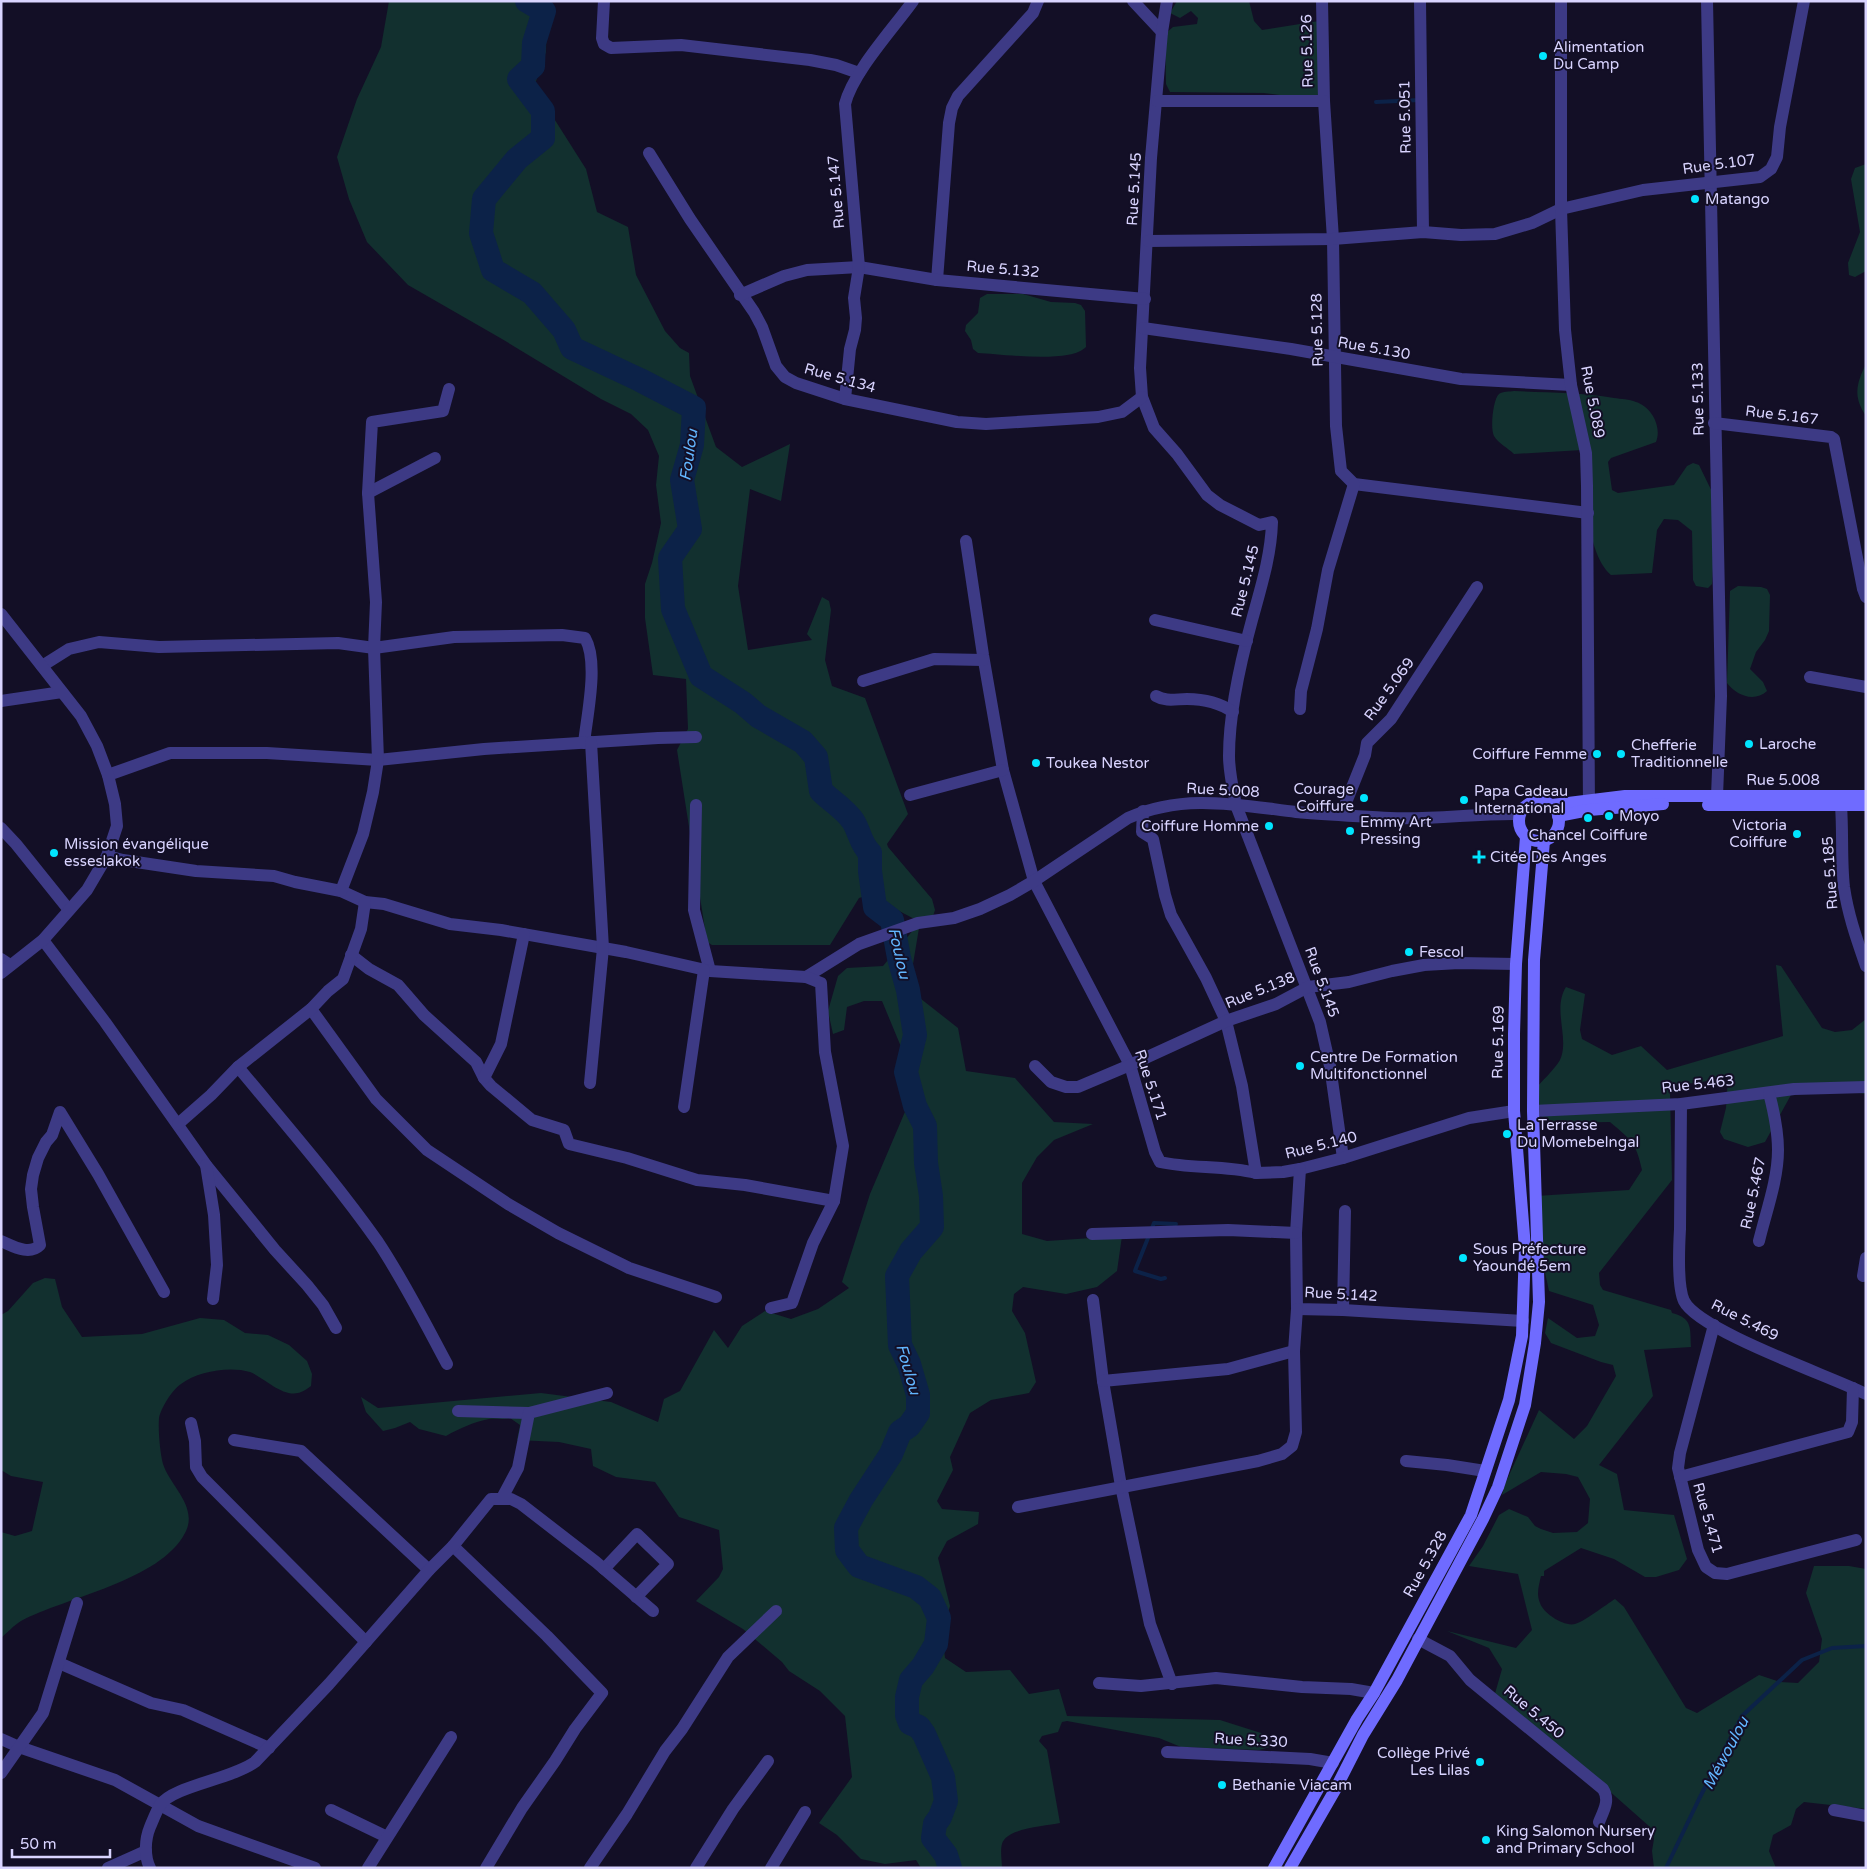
<svg xmlns="http://www.w3.org/2000/svg" width="1867" height="1869" font-family="'Varela Round',sans-serif">
  <style>
    .green { fill: #12302f }
    .lines { fill: none; stroke-linecap: round; stroke-linejoin: round }
    .stream { stroke: #0c2248; stroke-width: 4 }
    .river { stroke: #0c2248; stroke-width: 24 }
    .minor { stroke: #3d3a85; stroke-width: 12 }
    .tertiary { stroke: #3d3a85; stroke-width: 12 }
    .secondary { stroke: #6f6bff; stroke-width: 12 }
    .poi-dot { fill: #00e5ff; stroke: #130f26; stroke-width: 2 }
    .labels { text-anchor: middle; stroke-width: 4; stroke-linejoin: round; paint-order: stroke }
    .poi-label { font-size: 15px; fill: #d9d4ff; stroke: #130f26; text-anchor: start }
    .street-label { font-size: 15px; fill: #d9d4ff; stroke: #130f26 }
    .water-label { font-size: 16px; font-style: italic; fill: #62b6ff; stroke: #130f26 }
  </style>
  <rect width="100%" height="100%" fill="#130f26"/>
  <g class="green">
    <path d="M389 1H547L546 52 534 87 586 169 597 212 628 227 636 275 665 331 680 348 689 353 690 376 716 447 742 467 790 444 781 501 750 489 738 586 748 650 812 640 807 634 822 597 829 601 831 610 825 660 832 686 865 698 908 814 887 844 888 847 932 899 935 910 933 916 920 922 912 970 916 995 958 1028 966 1071 1015 1078 1054 1122 1093 1124 1054 1140 1037 1157 1022 1183V1234L1047 1241 1122 1236 1117 1271 1097 1287 1066 1294 1023 1287 1014 1294 1012 1311 1025 1333 1036 1382 1029 1393 991 1400 970 1413 950 1457 953 1470 937 1501 942 1509 979 1512 978 1524 947 1541 938 1558 950 1606 942 1634 945 1658 966 1672 1010 1670 1029 1694 1059 1689 1067 1716 1220 1720 1261 1733 1270 1741V1747L1259 1750 1181 1747 1159 1738 1067 1721 1062 1722 1058 1732 1042 1736 1039 1741 1047 1750 1060 1823C1046 1826 1006 1828 1002 1844 1000 1851 1002 1861 1002 1868H921L916 1860 885 1864 861 1859 837 1835 819 1823 852 1777 845 1716 820 1691 789 1671 782 1662 743 1629 696 1601 719 1577 723 1569 719 1530 679 1517 655 1482 616 1477 593 1466 591 1449 559 1442 517 1440 520 1425 510 1418C503 1420 496 1418 489 1419 474 1422 460 1428 446 1436L419 1429 410 1422 395 1428 383 1431 366 1412 361 1397 378 1408 541 1393 611 1402 658 1422 664 1399 680 1391 714 1330 728 1348 742 1326 765 1311 791 1319 818 1309 849 1288 842 1282 870 1194 910 1100 909 1066 882 1001H864L847 1007 844 1030 833 1034 828 1011 838 976 847 968 883 966 920 922 869 895 859 898 830 945H712L707 942 677 750 688 729 686 679 653 675 645 618V584L652 563 661 523 656 485 659 456 648 430 631 414 601 399 502 339 408 285 367 242 349 199 337 157 357 99 381 47Z"/>
    <polygon points="1177,1 1249,1 1254,21 1262,30 1319,21 1322,83 1317,97 1302,98 1264,93 1170,92 1166,84 1165,34 1173,27 1197,24 1198,18 1191,11 1180,18 1170,13"/>
    <polygon points="1866,164 1866,271 1855,277 1849,275 1848,263 1860,232 1851,179 1855,168"/>
    <path d="M987 294H1023L1051 302 1075 303 1081 305 1085 311 1086 347C1070 364 1002 354 978 353L973 349 971 340 965 331 966 325 978 313 980 298Z"/>
    <path d="M1866 364V416C1853 397 1856 384 1866 364Z"/>
    <path d="M1514 391C1547 393 1581 392 1614 398 1621 399 1629 399 1636 402 1652 407 1662 427 1656 442L1611 458 1608 462 1612 490 1618 493 1674 485 1687 466 1693 463 1699 465 1717 502 1712 584 1708 588 1696 586 1693 580 1692 531 1678 520 1664 519 1657 530 1652 573 1611 575C1585 553 1585 483 1582 450L1514 454C1508 448 1498 443 1494 436 1490 429 1493 399 1499 394 1503 391 1509 392 1514 391Z"/>
    <path d="M1738 586 1761 587 1767 589 1770 595 1769 631 1765 640 1756 652 1750 669 1763 682 1767 691C1754 703 1736 695 1727 683L1730 591Z"/>
    <path d="M1776 965 1781 966 1822 1028 1835 1032 1852 1030 1866 1019V1094L1797 1084 1765 1142 1748 1147 1724 1139 1720 1132 1726 1108 1728 1078 1680 1085 1670 1093 1672 1180 1599 1273 1600 1285 1603 1290 1671 1310 1672 1313C1693 1318 1690 1329 1691 1347L1644 1350 1653 1396 1599 1465 1617 1474 1624 1510 1674 1515 1687 1559 1679 1570 1656 1577H1645L1614 1559 1581 1548 1544 1571V1576H1541C1539 1585 1536 1594 1540 1603 1543 1613 1564 1627 1575 1624 1582 1623 1607 1604 1615 1599L1624 1607 1686 1708 1697 1713 1759 1675 1780 1682 1798 1683 1819 1662 1822 1639 1806 1593 1814 1566H1849L1866 1569V1809L1804 1802 1796 1809 1791 1825 1773 1835 1769 1851 1776 1868H1654L1652 1851 1654 1839 1650 1827 1598 1781 1494 1697 1502 1669 1489 1648 1447 1631 1516 1648 1532 1630 1518 1574 1469 1566 1483 1546 1499 1515 1509 1509 1528 1517 1535 1526 1541 1529 1553 1533 1577 1532 1588 1523 1590 1499 1578 1477 1566 1474 1541 1472 1502 1495 1505 1484 1539 1410 1574 1439 1587 1426 1616 1376 1613 1365 1601 1362 1551 1343 1545 1333 1548 1318 1577 1338 1595 1336 1599 1325 1593 1305 1549 1291 1531 1207 1536 1196 1629 1190 1642 1170C1636 1142 1631 1140 1610 1122L1546 1123 1539 1113 1534 1090C1541 1082 1555 1069 1560 1060 1570 1039 1552 1009 1566 987L1585 994 1580 1030 1582 1039 1612 1055 1641 1046 1667 1070 1783 1036Z"/>
    <path d="M45 1278 55 1279 62 1307 82 1337 142 1334 200 1318 224 1320 245 1333 268 1335 289 1345 307 1361 312 1374 311 1386C308 1388 304 1391 301 1392 284 1399 265 1378 250 1372 230 1366 198 1371 181 1384 172 1390 161 1408 159 1418 158 1430 160 1453 163 1464 170 1486 199 1507 185 1533 160 1581 66 1597 21 1621 14 1625 7 1633 1 1638V1532L15 1536 32 1531 43 1482 11 1476 1 1470V1315L8 1311 33 1283Z"/>
  </g>
  <g class="lines">
    <g class="stream">
      <polyline points="1376,102 1420,100"/>
      <polyline points="1165,1278 1161,1279 1135,1271 1136,1268 1154,1223 1176,1224"/>
      <polyline points="1666,1868 1699,1799 1742,1716 1802,1660 1832,1648 1866,1646"/>
    </g>
    <path class="river" d="M527 1 544 11 534 43 533 66 519 79 543 111V138L517 159 484 199 481 233 493 270 532 293 564 330 572 348 640 380 694 408 692 445 682 480 690 529 670 558 673 609 701 676 743 703 758 716 803 742 816 757 821 791C831 801 845 809 853 821 860 832 860 843 870 853V871L875 907 892 920 899 958 908 990 915 1035 906 1072 915 1106 925 1126 926 1163 931 1196 932 1227 911 1251 897 1276 900 1345 909 1364 918 1395V1413L909 1426 900 1432 891 1454 861 1500 846 1528 847 1550 859 1566 916 1587 930 1598 939 1618 936 1644 923 1666 911 1680 907 1697V1715L910 1723 919 1727 924 1734 943 1777 946 1801 940 1817 935 1824 933 1838 946 1855 950 1868"/>
    <g class="minor">
      <polyline points="604,1 602,38 604,44 611,48 681,45 810,60 836,65 859,73"/>
      <polyline points="1133,1 1162,32"/>
      <path d="M1167 1 1162 32 1151 158 1140 368 1142 397 1154 428 1177 454 1207 495 1220 505 1259 525 1272 522C1271 556 1261 587 1252 620 1241 660 1229 714 1229 756 1229 772 1233 789 1236 805L1320 1022 1330 1066 1343 1158"/>
      <polyline points="1322,1 1324,101"/>
      <polyline points="1420,1 1423,232"/>
      <polyline points="1707,1 1721,696 1717,796"/>
      <polyline points="1157,101 1324,101 1333,239 1336,426 1341,471 1354,484 1588,513"/>
      <polyline points="649,153 690,219 754,312 762,327 776,366 785,377 796,383 845,399 957,422 986,424 1098,417 1122,412 1142,397"/>
      <polyline points="1148,241 1333,239 1423,232 1461,235 1495,234 1532,223 1561,209 1643,190 1760,177 1771,169 1777,157 1780,127 1804,1"/>
      <polyline points="937,280 949,123 952,108 958,96 1033,13 1038,1"/>
      <polyline points="740,295 784,276 807,270 859,267 937,280 1145,299"/>
      <polyline points="1143,328 1291,349 1461,379 1571,385"/>
      <path d="M845 399 850 349 855 330 856 318 854 298 859 267 845 104C853 72 893 29 913 1"/>
      <polyline points="1714,423 1831,437 1834,439 1863,589 1866,597"/>
      <polyline points="368,493 435,458"/>
      <path d="M966 541 983 655 1003 770 1034 881 1130 1065 1155 1152 1160 1162C1191 1169 1224 1165 1256 1173"/>
      <polyline points="1155,620 1247,641"/>
      <path d="M42 666 69 649 99 642 159 647 338 643 374 648 454 637 562 635 585 638C599 662 587 715 584 743"/>
      <polyline points="1810,677 1866,687"/>
      <polyline points="863,681 934,659 983,660"/>
      <path d="M1156 696C1166 702 1176 699 1187 699 1203 699 1220 703 1233 712"/>
      <polyline points="1,701 62,692"/>
      <polyline points="1300,709 1301,691 1317,629 1328,570 1354,484"/>
      <polyline points="108,775 170,753 267,753 378,760 484,749 658,738 696,737"/>
      <polyline points="910,795 1003,770"/>
      <polyline points="696,805 694,910 710,971"/>
      <path d="M1841 806C1843 832 1841 861 1844 887 1848 915 1857 940 1866 966"/>
      <polyline points="1143,811 1142,832 1153,839 1165,895 1171,915 1206,978 1226,1021 1242,1086 1256,1173 1283,1172 1300,1169 1343,1158 1469,1118 1514,1111"/>
      <polyline points="1341,815 1365,755 1367,743 1391,719 1477,587"/>
      <polyline points="1,828 16,844 69,910"/>
      <path d="M107 856 123 860 196 871 274 876 295 882 341 891 365 902 384 904 450 924 501 930 626 952 710 971 806 977 859 944 918 923 954 918 980 909 1010 895 1034 881 1128 818C1183 793 1238 805 1296 812 1327 815 1359 816 1390 818 1434 820 1477 813 1520 814"/>
      <polyline points="341,891 363,834 373,792 378,760 374,648 376,602 368,493 372,422 443,411 449,389"/>
      <polyline points="43,940 105,1022 206,1165 275,1250 307,1285 323,1305 336,1328"/>
      <polyline points="351,955 369,969 398,985 424,1015 476,1062 484,1078 491,1086 532,1120 564,1130 569,1144 627,1158 697,1180 745,1185 834,1201"/>
      <polyline points="1,959 10,965"/>
      <polyline points="311,1009 376,1099 427,1150 508,1204 558,1233 629,1268 716,1297"/>
      <polyline points="1035,1066 1051,1082 1066,1087 1078,1087 1130,1065 1226,1021 1276,1004 1308,987 1349,982 1392,971 1424,965 1459,963 1516,964"/>
      <path d="M238 1067C286 1125 335 1181 378 1242 404 1281 425 1323 447 1364"/>
      <polyline points="484,1078 501,1044 524,934"/>
      <polyline points="590,1083 603,948 591,742"/>
      <path d="M1681 1104C1681 1145 1680 1187 1680 1229 1679 1247 1677 1286 1684 1301 1699 1331 1830 1376 1866 1394"/>
      <polyline points="684,1107 704,970"/>
      <polyline points="1533,1111 1681,1104 1794,1089 1866,1087"/>
      <polyline points="178,1124 211,1095 238,1067 311,1009 328,991 343,979 361,929 365,902"/>
      <polyline points="206,1165 214,1215 217,1265 213,1299"/>
      <polyline points="1300,1169 1296,1233 1297,1309 1343,1310 1523,1321"/>
      <polyline points="1092,1234 1228,1230 1296,1233"/>
      <path d="M1 1241C13 1246 29 1256 40 1245L33 1207 31 1189 33 1175 38 1158 46 1142 52 1135 60 1112 98 1174 164 1292"/>
      <path d="M1759 1241C1766 1212 1778 1180 1778 1150 1778 1131 1774 1112 1769 1093"/>
      <polyline points="1863,1276 1866,1258"/>
      <polyline points="1093,1300 1103,1381 1121,1486 1150,1624 1172,1684"/>
      <polyline points="771,1308 792,1303 813,1243 834,1201 843,1146 825,1052 821,983 806,977"/>
      <polyline points="1343,1310 1345,1211"/>
      <polyline points="1714,1325 1680,1453 1678,1468 1698,1550 1706,1567 1715,1573 1727,1574 1856,1540"/>
      <polyline points="1103,1381 1228,1369 1294,1351"/>
      <polyline points="458,1411 529,1413"/>
      <polyline points="191,1423 195,1441 196,1467 202,1477 366,1642"/>
      <polyline points="234,1440 301,1451 429,1570"/>
      <polyline points="1406,1461 1447,1465 1485,1471"/>
      <polyline points="1680,1477 1848,1432 1852,1422 1853,1388"/>
      <polyline points="502,1498 518,1468 529,1413 607,1393"/>
      <polyline points="1018,1507 1258,1461 1282,1454 1292,1446 1296,1432 1294,1351 1297,1309"/>
      <polyline points="453,1546 547,1636 602,1693 575,1729 555,1761 522,1808 486,1868"/>
      <polyline points="604,1569 637,1534 668,1564 636,1597"/>
      <path d="M1418 1639 1450 1656 1470 1680 1603 1789C1610 1800 1604 1810 1599 1822"/>
      <polyline points="59,1663 151,1703 183,1710 269,1748"/>
      <polyline points="1099,1683 1141,1686 1216,1678 1302,1687 1351,1689 1374,1693"/>
      <polyline points="1,1739 19,1747 115,1780 198,1826 315,1868"/>
      <polyline points="1167,1752 1310,1759 1333,1763"/>
      <polyline points="1,1773 43,1713 77,1603"/>
      <polyline points="331,1810 387,1837"/>
      <polyline points="1834,1810 1866,1816"/>
      <polyline points="108,1868 146,1851"/>
      <path d="M150 1868C144 1856 145 1839 150 1827 153 1820 156 1812 160 1805 173 1786 232 1779 255 1762L329 1684 429 1570 453 1546 491 1499H511L521 1504 596 1562 653 1611"/>
      <polyline points="368,1868 451,1737"/>
      <polyline points="590,1868 627,1814 665,1751 682,1729 728,1657 776,1611"/>
      <polyline points="696,1868 733,1809 768,1761"/>
      <polyline points="771,1868 805,1812"/>
    </g>
    <g class="tertiary">
      <polyline points="1561,1 1561,209 1565,330 1571,385 1586,453 1587,486 1589,810"/>
      <polyline points="1,614 81,716 97,746 108,775 115,804 117,826 107,856 87,890 43,940 1,973"/>
    </g>
    <g class="secondary">
      <circle cx="1539" cy="821" r="20"/>
      <polyline points="1552,805 1625,796 1866,796"/>
      <polyline points="1708,805 1866,805"/>
      <polyline points="1558,816 1589,810 1663,804"/>
      <polyline points="1274,1868 1357,1719 1374,1693 1471,1515 1509,1400 1522,1336 1525,1248 1514,1111 1514,1034 1516,964 1526,837"/>
      <polyline points="1290,1868 1335,1790 1363,1735 1397,1680 1483,1519 1498,1487 1525,1405 1535,1343 1539,1302 1533,1111 1534,960 1544,841"/>
    </g>
  </g>
  <g class="poi-dot">
    <circle cx="1543" cy="56" r="5"/>
    <circle cx="1695" cy="199" r="5"/>
    <circle cx="1749" cy="744" r="5"/>
    <circle cx="1597" cy="754" r="5"/>
    <circle cx="1621" cy="754" r="5"/>
    <circle cx="1036" cy="763" r="5"/>
    <circle cx="1364" cy="798" r="5"/>
    <circle cx="1464" cy="800" r="5"/>
    <circle cx="1609" cy="816" r="5"/>
    <circle cx="1588" cy="818" r="5"/>
    <circle cx="1269" cy="826" r="5"/>
    <circle cx="1350" cy="831" r="5"/>
    <circle cx="1797" cy="834" r="5"/>
    <circle cx="54" cy="853" r="5"/>
    <path d="M1476.5 849.5h5v5h5v5h-5v5h-5v-5h-5v-5h5z"/>
    <circle cx="1409" cy="952" r="5"/>
    <circle cx="1300" cy="1066" r="5"/>
    <circle cx="1507" cy="1134" r="5"/>
    <circle cx="1463" cy="1258" r="5"/>
    <circle cx="1480" cy="1762" r="5"/>
    <circle cx="1222" cy="1785" r="5"/>
    <circle cx="1486" cy="1840" r="5"/>
  </g>
  <g class="labels">
    <g class="poi-label">
      <text x="1553" y="52">Alimentation<tspan x="1553" dy="17">Du Camp</tspan></text>
      <text x="1705" y="204">Matango</text>
      <text x="1759" y="749">Laroche</text>
      <text x="1631" y="750">Chefferie<tspan x="1631" dy="17">Traditionnelle</tspan></text>
      <text x="1587" y="759" text-anchor="end">Coiffure Femme</text>
      <text x="1046" y="768">Toukea Nestor</text>
      <text x="1354" y="794" text-anchor="end">Courage<tspan x="1354" dy="17">Coiffure</tspan></text>
      <text x="1474" y="796">Papa Cadeau<tspan x="1474" dy="17">International</tspan></text>
      <text x="1619" y="821">Moyo</text>
      <text x="1360" y="827">Emmy Art<tspan x="1360" dy="17">Pressing</tspan></text>
      <text x="1787" y="830" text-anchor="end">Victoria<tspan x="1787" dy="17">Coiffure</tspan></text>
      <text x="1259" y="831" text-anchor="end">Coiffure Homme</text>
      <text x="1588" y="840" text-anchor="middle">Chancel Coiffure</text>
      <text x="64" y="849">Mission évangélique<tspan x="64" dy="17">esseslakok</tspan></text>
      <text x="1490" y="862">Citée Des Anges</text>
      <text x="1419" y="957">Fescol</text>
      <text x="1310" y="1062">Centre De Formation<tspan x="1310" dy="17">Multifonctionnel</tspan></text>
      <text x="1517" y="1130">La Terrasse<tspan x="1517" dy="17">Du Momebelngal</tspan></text>
      <text x="1473" y="1254">Sous Préfecture<tspan x="1473" dy="17">Yaoundé 5em</tspan></text>
      <text x="1470" y="1758" text-anchor="end">Collège Privé<tspan x="1470" dy="17">Les Lilas</tspan></text>
      <text x="1232" y="1790">Bethanie Viacam</text>
      <text x="1496" y="1836">King Salomon Nursery<tspan x="1496" dy="17">and Primary School</tspan></text>
    </g>
    <g class="street-label">
      <text transform="translate(1307 51) rotate(-91)" y="5">Rue 5.126</text>
      <text transform="translate(1405 117) rotate(-91)" y="5">Rue 5.051</text>
      <text transform="translate(1719 164) rotate(-8)" y="5">Rue 5.107</text>
      <text transform="translate(1134 189) rotate(-87)" y="5">Rue 5.145</text>
      <text transform="translate(836 192) rotate(-95)" y="5">Rue 5.147</text>
      <text transform="translate(1003 269) rotate(5)" y="5">Rue 5.132</text>
      <text transform="translate(1317 330) rotate(-91)" y="5">Rue 5.128</text>
      <text transform="translate(1374 348) rotate(10)" y="5">Rue 5.130</text>
      <text transform="translate(840 378) rotate(16)" y="5">Rue 5.134</text>
      <text transform="translate(1698 399) rotate(-91)" y="5">Rue 5.133</text>
      <text transform="translate(1593 402) rotate(79)" y="5">Rue 5.089</text>
      <text transform="translate(1782 415) rotate(7)" y="5">Rue 5.167</text>
      <text transform="translate(1245 581) rotate(-76)" y="5">Rue 5.145</text>
      <text transform="translate(1389 689) rotate(-54)" y="5">Rue 5.069</text>
      <text x="1783" y="785">Rue 5.008</text>
      <text transform="translate(1223 790) rotate(3)" y="5">Rue 5.008</text>
      <text transform="translate(1830 873) rotate(-94)" y="5">Rue 5.185</text>
      <text transform="translate(1322 982) rotate(70)" y="5">Rue 5.145</text>
      <text transform="translate(1260 990) rotate(-22)" y="5">Rue 5.138</text>
      <text transform="translate(1498 1042) rotate(-89)" y="5">Rue 5.169</text>
      <text transform="translate(1698 1084) rotate(-6)" y="5">Rue 5.463</text>
      <text transform="translate(1151 1085) rotate(72)" y="5">Rue 5.171</text>
      <text transform="translate(1321 1145) rotate(-14)" y="5">Rue 5.140</text>
      <text transform="translate(1753 1193) rotate(-78)" y="5">Rue 5.467</text>
      <text transform="translate(1341 1294) rotate(3)" y="5">Rue 5.142</text>
      <text transform="translate(1745 1320) rotate(27)" y="5">Rue 5.469</text>
      <text transform="translate(1708 1518) rotate(74)" y="5">Rue 5.471</text>
      <text transform="translate(1425 1564) rotate(-61)" y="5">Rue 5.328</text>
      <text transform="translate(1534 1712) rotate(40)" y="5">Rue 5.450</text>
      <text transform="translate(1251 1740) rotate(3)" y="5">Rue 5.330</text>
    </g>
    <g class="water-label">
      <text transform="translate(688 455) rotate(-82)" y="6">Foulou</text>
      <text transform="translate(900 953) rotate(77)" y="6">Foulou</text>
      <text transform="translate(909 1369) rotate(74)" y="6">Foulou</text>
      <text transform="translate(1725 1753) rotate(-62)" y="6">Méwoulou</text>
    </g>
  </g>
  <rect width="1867" height="1869" fill="none" stroke="#d9d4ff" stroke-width="5"/>
  <path d="M12 1849v8h98v-8" fill="none" stroke="#d9d4ff" stroke-width="2.5"/>
  <text x="20" y="1849" font-size="15" fill="#d9d4ff" stroke="#130f26" stroke-width="4" paint-order="stroke">50 m</text>
</svg>
